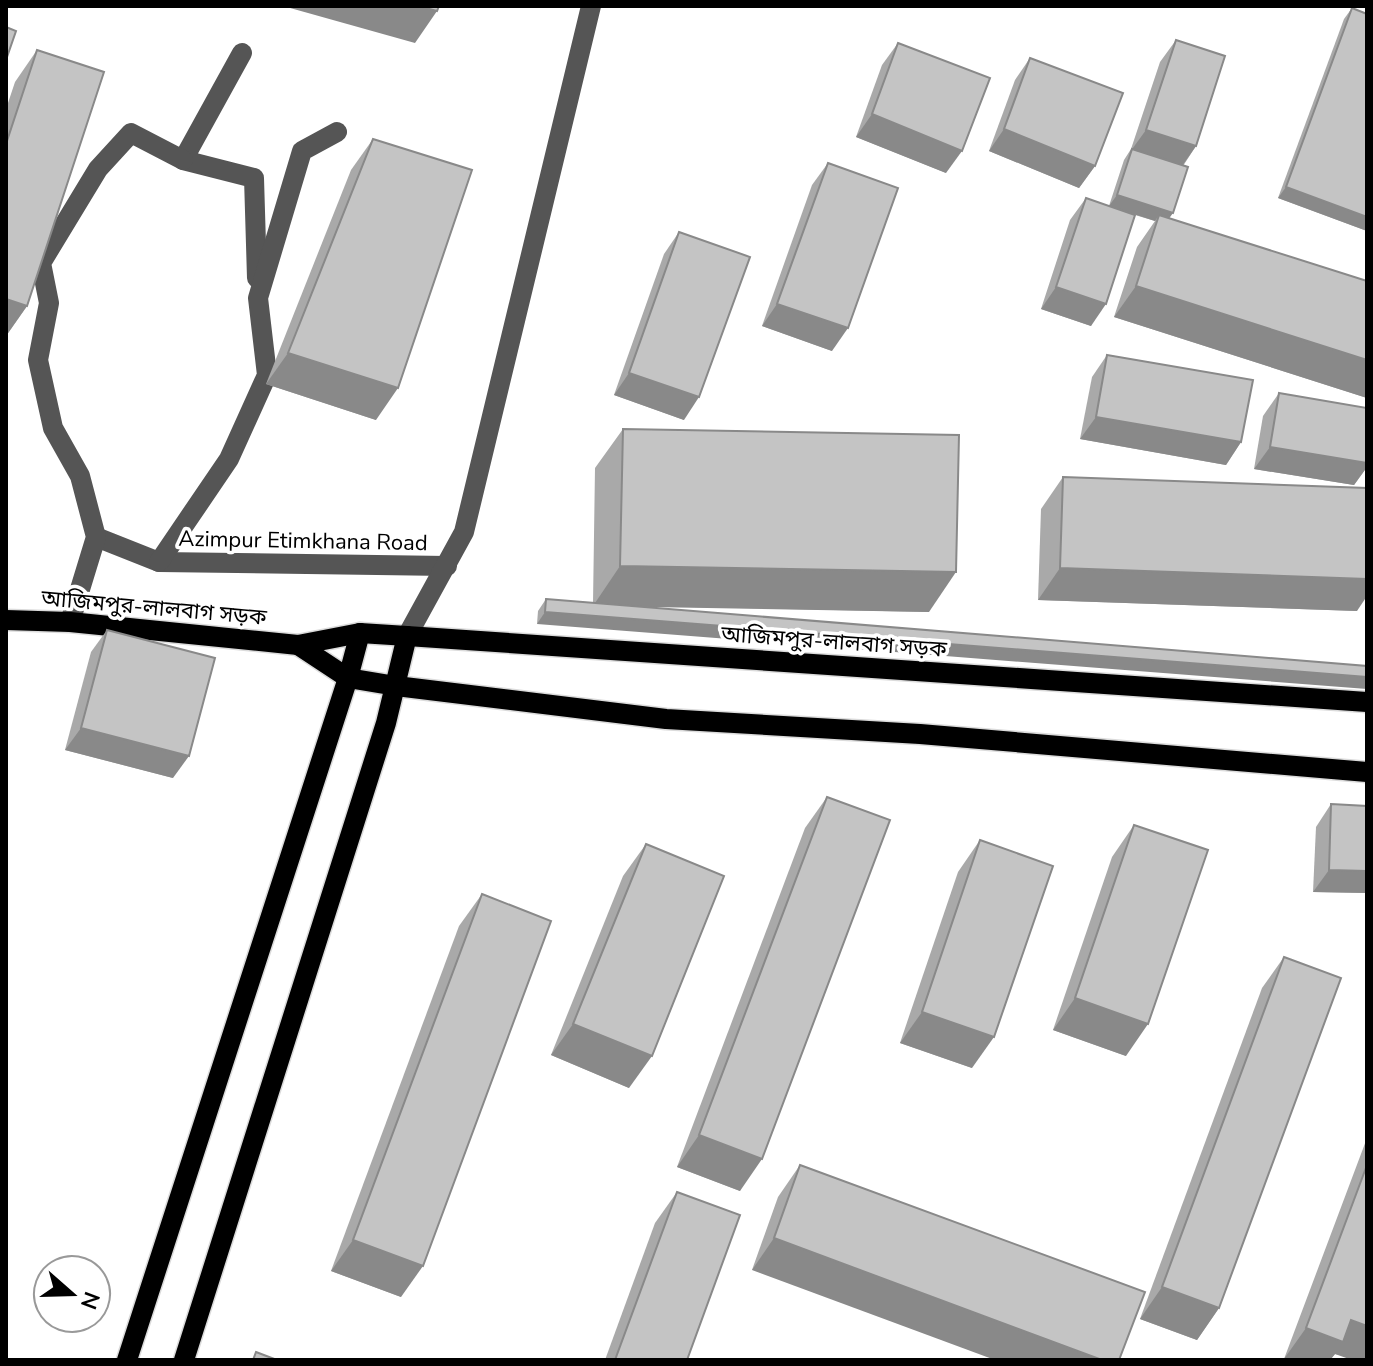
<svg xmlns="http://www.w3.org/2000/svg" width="1373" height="1366" font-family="'Nunito Sans','Noto Sans Bengali',sans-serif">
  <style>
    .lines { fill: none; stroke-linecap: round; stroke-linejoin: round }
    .major-casing { stroke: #dbdbdb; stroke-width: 23 }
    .minor { stroke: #555; stroke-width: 20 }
    .major { stroke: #000; stroke-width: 20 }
    .wall { fill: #a9a9a9 }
    .shaded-wall { fill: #898989 }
    .building { fill: #c4c4c4; stroke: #898989; stroke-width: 2 }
    .labels { text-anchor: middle; stroke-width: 7; stroke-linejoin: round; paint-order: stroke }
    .street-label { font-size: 22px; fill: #000; stroke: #fff }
  </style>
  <rect width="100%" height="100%" fill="#fff"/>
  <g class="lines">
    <g class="major-casing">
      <g id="major">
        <polyline points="6,620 70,622 298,645 360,633 407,636 1367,702"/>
        <polyline points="298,645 348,678 396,686 666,719 920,734 1367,772"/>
        <polyline points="127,1360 348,678 360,633"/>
        <polyline points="184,1360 386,723 407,636"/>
      </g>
    </g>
    <g class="minor">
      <polyline points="242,53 183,160 254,178 257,278"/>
      <polyline points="96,537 159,562 447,566"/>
      <polyline points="159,562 229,459 267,375 258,298 302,151 337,132"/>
      <polyline points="70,622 96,537 80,476 53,428 38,360 49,303 41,263 98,169 131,133 183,160"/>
      <polyline points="407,636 464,532 591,6"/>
    </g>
    <use href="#major" class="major"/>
  </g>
  <g class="wall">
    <polygon points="1352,8 1367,14 1367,231 1278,198 1344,19"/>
    <polygon points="1176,40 1196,146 1183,166 1169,218 1367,281 1367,398 1114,317 1137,247 1155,221 1135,215 1091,326 1041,309 1070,220 1086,198 1109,206 1124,160 1131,149 1160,62"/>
    <polygon points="898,43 946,173 856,137 882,65"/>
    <polygon points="37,50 27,306 6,336 6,109 15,82"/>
    <polygon points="1030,58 1095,166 1079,188 989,151 1015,80"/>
    <polygon points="373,139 376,420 266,384 351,170"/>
    <polygon points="828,163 832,351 762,326 812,185"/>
    <polygon points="679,232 684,420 614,395 664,254"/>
    <polygon points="1107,355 1241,442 1226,465 1080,439 1092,377"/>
    <polygon points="1279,393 1367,408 1367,467 1354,485 1254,469 1263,416"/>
    <polygon points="623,429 929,612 636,606 537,624 538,611 546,599 593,603 595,468"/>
    <polygon points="1063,477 1357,611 1038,600 1041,509"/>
    <polygon points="107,630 173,778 65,750 91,652"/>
    <polygon points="827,797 740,1191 677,1167 805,828"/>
    <polygon points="1331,804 1367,806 1367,893 1313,892 1316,827"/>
    <polygon points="1134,825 1126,1056 1053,1030 1112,857"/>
    <polygon points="980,840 972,1068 900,1043 958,872"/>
    <polygon points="646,844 629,1088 551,1055 623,876"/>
    <polygon points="482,894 401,1297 331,1271 459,926"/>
    <polygon points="1284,957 1219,1308 1197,1340 1140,1319 1262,988"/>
    <polygon points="1367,1138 1367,1360 1335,1354 1330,1360 1286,1360 1284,1359"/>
    <polygon points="800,1165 1145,1292 752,1270 778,1197"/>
    <polygon points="677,1192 687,1360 605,1360 655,1223"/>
  </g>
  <g class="shaded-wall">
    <polygon points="283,6 418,6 437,11 415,43"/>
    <polygon points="872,114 962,151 946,173 856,137"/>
    <polygon points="1004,129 1095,166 1079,188 989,151"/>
    <polygon points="1146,130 1196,146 1180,169 1130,152"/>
    <polygon points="1286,187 1367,217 1367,231 1278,198"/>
    <polygon points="1117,195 1173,213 1165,224 1159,215 1155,221 1109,206"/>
    <polygon points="1136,286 1367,360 1367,398 1114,317"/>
    <polygon points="1056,287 1106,304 1091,326 1041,309"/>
    <polygon points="6,299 27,306 6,336"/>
    <polygon points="777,304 848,328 832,351 762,326"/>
    <polygon points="288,353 398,388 376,420 266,384"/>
    <polygon points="629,373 699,397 684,420 614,395"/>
    <polygon points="1096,417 1241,442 1226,465 1080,439"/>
    <polygon points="1270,447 1367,463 1367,467 1354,485 1254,469"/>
    <polygon points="620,566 956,572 929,612 593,606"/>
    <polygon points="1060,568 1367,579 1367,596 1357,611 1038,600"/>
    <polygon points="545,612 1367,677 1367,689 537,624"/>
    <polygon points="81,728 189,756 173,778 65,750"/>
    <polygon points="1329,870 1367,871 1367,893 1313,892"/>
    <polygon points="1075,998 1148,1024 1126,1056 1053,1030"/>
    <polygon points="922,1012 994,1037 972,1068 900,1043"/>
    <polygon points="573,1024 652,1056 629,1088 551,1055"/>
    <polygon points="699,1135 762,1159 740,1191 677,1167"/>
    <polygon points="774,1238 1102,1360 995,1360 752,1270"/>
    <polygon points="353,1240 423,1266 401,1297 331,1271"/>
    <polygon points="1162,1287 1219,1308 1197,1340 1140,1319"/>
    <polygon points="1351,1320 1367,1326 1367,1360 1352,1360 1335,1354 1330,1360 1284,1359 1306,1328"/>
  </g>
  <g class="building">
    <polygon points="418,6 439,6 437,11"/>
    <polygon points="1352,8 1367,14 1367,217 1286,187"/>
    <polygon points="6,27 16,31 6,60"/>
    <polygon points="1176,40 1225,56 1196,146 1146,130"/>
    <polygon points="898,43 990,78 962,151 872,114"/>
    <polygon points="37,50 104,72 27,306 6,299 6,144"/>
    <polygon points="1030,58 1123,93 1095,166 1004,129"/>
    <polygon points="373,139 472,170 398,388 288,353"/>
    <polygon points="1132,149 1188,167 1173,213 1117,195"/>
    <polygon points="828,163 898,188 848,328 777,304"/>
    <polygon points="1086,198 1135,215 1106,304 1056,287"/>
    <polygon points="1159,215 1367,281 1367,360 1136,286"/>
    <polygon points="679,232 750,257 699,397 629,373"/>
    <polygon points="1107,355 1253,380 1241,442 1096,417"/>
    <polygon points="1279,393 1367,408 1367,463 1270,447"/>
    <polygon points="623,429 959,435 956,572 620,566"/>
    <polygon points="1063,477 1367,488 1367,579 1060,568"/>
    <polygon points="546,599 1367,666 1367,677 545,612"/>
    <polygon points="107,630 215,658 189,756 81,728"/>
    <polygon points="827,797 890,820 762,1159 699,1135"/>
    <polygon points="1331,804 1367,806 1367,871 1329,870"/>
    <polygon points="1134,825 1208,850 1148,1024 1075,998"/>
    <polygon points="980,840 1053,866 994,1037 922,1012"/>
    <polygon points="646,844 724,876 652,1056 573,1024"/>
    <polygon points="482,894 551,921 423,1266 353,1240"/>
    <polygon points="1284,957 1341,978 1219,1308 1162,1287"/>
    <polygon points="800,1165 1145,1292 1119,1360 1102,1360 774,1238"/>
    <polygon points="1367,1165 1367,1326 1351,1320 1343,1342 1306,1328"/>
    <polygon points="677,1192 740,1215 687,1360 615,1360"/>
    <polygon points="256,1352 277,1360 253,1360"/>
  </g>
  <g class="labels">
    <g class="street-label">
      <text transform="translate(303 540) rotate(1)" y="8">Azimpur Etimkhana Road</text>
      <text transform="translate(154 607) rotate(5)" y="8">আজিমপুর-লালবাগ সড়ক</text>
      <text transform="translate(834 641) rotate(4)" y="8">আজিমপুর-লালবাগ সড়ক</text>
    </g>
  </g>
  <rect width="1373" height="1366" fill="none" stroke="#000000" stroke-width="16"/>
  <g transform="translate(72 1294) rotate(110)"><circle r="38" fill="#ffffff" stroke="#999999" stroke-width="2"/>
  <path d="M0-6L14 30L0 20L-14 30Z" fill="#000000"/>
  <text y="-12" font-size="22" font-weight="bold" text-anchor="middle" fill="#000000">N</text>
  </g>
</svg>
